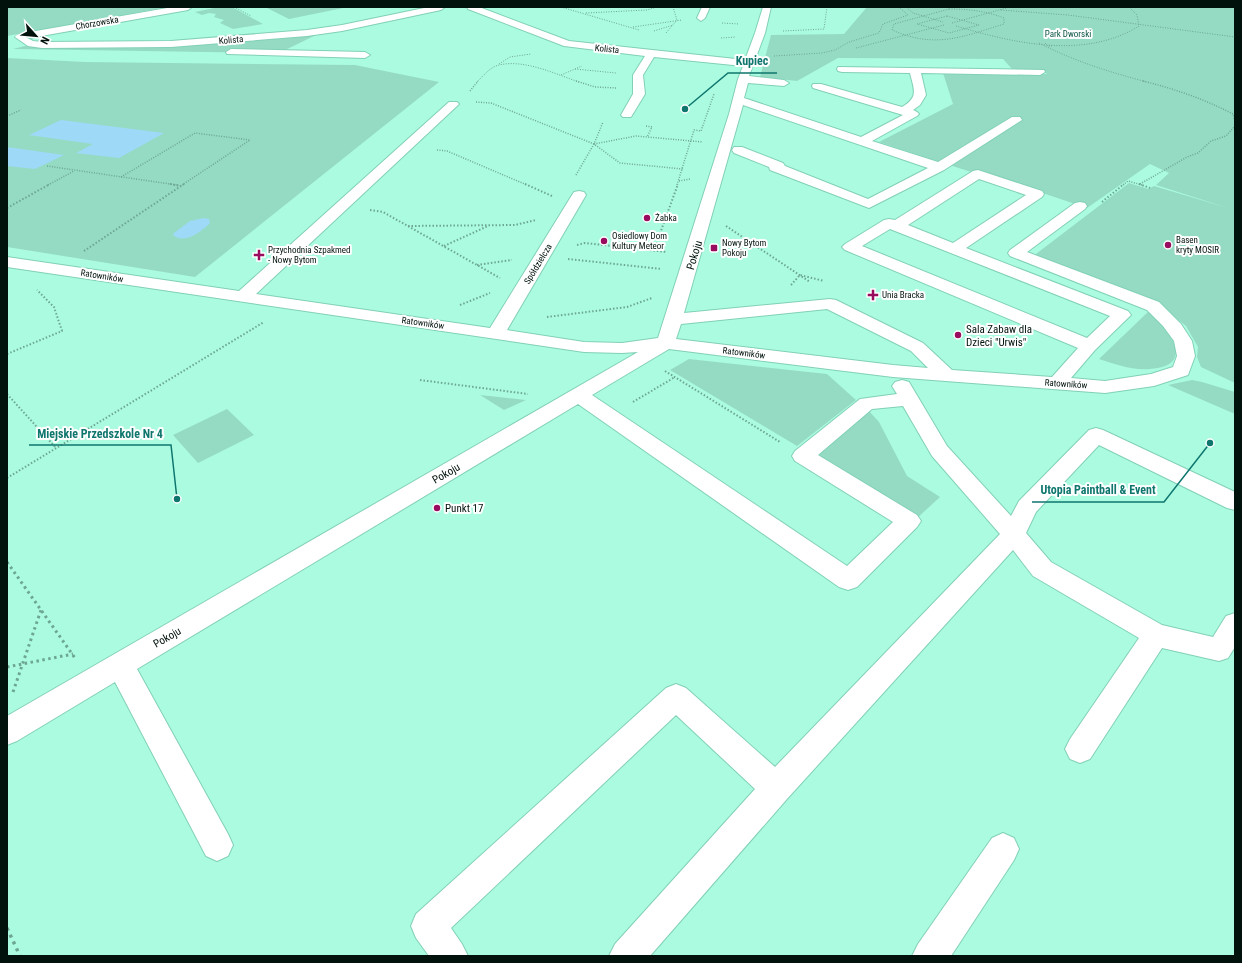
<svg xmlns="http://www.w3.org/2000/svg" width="1242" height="963" font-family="'Roboto Condensed',sans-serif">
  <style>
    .green { fill: #95dbc4 }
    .water { fill: #9ed9f8 }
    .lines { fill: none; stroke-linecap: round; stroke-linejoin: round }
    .minor-casing { stroke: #81d0b7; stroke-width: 2 }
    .path-far4 { stroke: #6da693; stroke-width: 1; stroke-dasharray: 1 1.5; stroke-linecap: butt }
    .path-far3 { stroke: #6da693; stroke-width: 1.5; stroke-dasharray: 1 1.5; stroke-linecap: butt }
    .path-far2 { stroke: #6da693; stroke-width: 2; stroke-dasharray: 1.5 2; stroke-linecap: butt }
    .path-far1 { stroke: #6da693; stroke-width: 3; stroke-dasharray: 2.5 3.5; stroke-linecap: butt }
    .path { stroke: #6da693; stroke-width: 3.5; stroke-dasharray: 3 4.5; stroke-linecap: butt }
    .minor { fill: #fff; fill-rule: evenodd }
    .poi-dot { fill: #980b5f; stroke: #fff; stroke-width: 1.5 }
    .labels { text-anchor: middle; stroke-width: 4; stroke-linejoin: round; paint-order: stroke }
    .far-street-label { font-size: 9px; fill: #00120b; stroke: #fff }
    .far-park-label { font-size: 9px; fill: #095443; stroke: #fff }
    .far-poi-label { font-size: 9px; fill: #00120b; stroke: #fff; text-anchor: start }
    .street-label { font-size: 11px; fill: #00120b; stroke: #fff }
    .poi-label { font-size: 11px; fill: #00120b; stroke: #fff; text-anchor: start }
    .leader { fill: none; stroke: #0f766e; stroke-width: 1.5 }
    .callout-dot { fill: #0f766e; stroke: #fff; stroke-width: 1.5 }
    .callout-label { font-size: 12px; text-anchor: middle; font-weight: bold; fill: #0f766e; stroke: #fff; stroke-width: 4; stroke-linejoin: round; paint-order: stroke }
  </style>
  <rect width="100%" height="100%" fill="#abfbe1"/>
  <g class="green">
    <polygon points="7,7 167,7 7,36"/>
    <polygon points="219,7 232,7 263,24 233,29 220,23 224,20 214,17 216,14 209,13 202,15 195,12"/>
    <polygon points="265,7 348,7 289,19"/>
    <polygon points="867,7 1235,7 1235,383 1201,367 1197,357 1198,347 1186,326 1166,310 1032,257 1129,183 1148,189 1154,186 1228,208 1156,185 1169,173 1150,164 1087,208 974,170 971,172 879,142 953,104 943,73 1047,74 1042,70 1012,69 1003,59 838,58 797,81 760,77 771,35 844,34"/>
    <polygon points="316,35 279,53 13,49 25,46 202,45"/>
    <polygon points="7,58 85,62 355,65 439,82 195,277 7,247"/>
    <path d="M1150 310C1168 328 1198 366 1150 369 1133 371 1115 364 1099 359Z"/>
    <polygon points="689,359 827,374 856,400 797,446 670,370"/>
    <polygon points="1192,380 1202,382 1235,392 1235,414 1168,385"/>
    <polygon points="480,395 526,400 504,410"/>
    <polygon points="227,409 254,435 198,463 173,435"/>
    <polygon points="867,409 879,422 907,476 940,497 915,520 811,456"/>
  </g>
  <g class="water">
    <polygon points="61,120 164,133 119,158 76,153 93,144 29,135"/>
    <polygon points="7,147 64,155 35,169 7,166"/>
    <path d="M204 218 209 219 210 223C202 231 185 245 173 235L174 233 190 221Z"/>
  </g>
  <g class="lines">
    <g class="minor-casing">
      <g id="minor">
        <polygon points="173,7 192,7 188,10 30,38 25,35 30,32"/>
        <polygon points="429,7 445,7 441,10 342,31 307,36 171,47 42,48 28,46 15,37 20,34 33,41 42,42 171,41 307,30 342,25"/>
        <path d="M467 7H479L569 41 745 60 755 33 763 7H771L765 33 749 76 784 80 789 83 784 86 748 83 744 98 861 137 903 115 813 88 812 86 813 84H821L902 107C919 97 914 90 910 73L842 72 838 71 837 69 838 67 1044 70 1045 72 1040 75 921 73 926 95 920 105 913 110 917 112 919 114 917 116 872 141 938 162 1012 117H1020L1022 120 944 170 869 208 770 170 769 167 734 153 732 150 734 147H742L783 163 785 166 868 199 928 168 743 105 684 313 830 299 836 300 923 343 952 370 1052 377 1078 348 845 250 842 247 845 244 884 220 889 219 895 220 973 171 978 170 1042 191 1044 194 1042 197 966 248 1128 311 1131 315 1095 350 1071 378 1105 381 1151 374 1173 367 1177 356 1174 341 1163 326 1147 310 1010 256 1008 253 1010 250 1075 203 1080 202 1085 203 1087 206 1085 209 1027 252 1159 302 1181 324 1192 341 1195 356 1188 375 1154 386 1105 393 893 377 669 349 592 395 847 566 893 522 795 461 792 456 795 451 860 399 897 394 892 386 895 382 902 380 909 382 947 446 1011 516 1019 501 1089 430 1096 428 1103 430 1235 492V510L1227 508 1099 445 1036 512 1026 533 1051 562 1162 625 1213 637 1226 616 1235 613V647L1228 658 1219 661 1162 648 1090 759 1080 763 1070 759 1065 749 1070 739 1139 638 1033 576 1013 550 787 799 650 956H609L615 944 755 789 676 715 451 928 462 944 468 956H429L416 938 411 926 416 914 666 688 676 684 686 688 775 767 1000 534 932 456 903 406 872 409 818 455 917 515 921 521 917 527 857 587 848 590 839 587 578 404 137 669 228 834 233 845 228 856 217 861 206 856 115 682 17 741 7 745V716L638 352 622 353 584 352 7 267V257L239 291 449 102H457L459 104 457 106 256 294 490 328 572 195 574 192 579 191 584 192 586 195 507 330 584 342 622 343 658 338 729 114 738 79 743 66 654 57 643 75 645 94 631 117H623L621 115 633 94V75L645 56 564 46 468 9ZM979 179 1026 195 953 243 908 225ZM890 229 1110 316 1087 338 862 246ZM827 309 911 351 928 368 893 365 676 339 681 324Z"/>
        <polygon points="702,7 710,7 705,18 701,21 697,18"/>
        <polygon points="231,49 365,52 370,55 365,58 227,54 226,52"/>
        <polygon points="1003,833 1014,838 1019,849 1014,860 951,956 912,956 918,944 992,838"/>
      </g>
    </g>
    <g class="path-far4">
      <polyline points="234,7 251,16"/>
      <polyline points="561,7 639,30"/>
      <polyline points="906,7 913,13 943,22"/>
      <path d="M949 9C968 9 986 11 1004 18V24C962 37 935 49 892 30L894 24Z"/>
      <polyline points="1001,10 1068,15 1235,37"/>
      <polyline points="586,13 647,10 657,7"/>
      <polygon points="947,16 979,25 949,33 917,24"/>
      <polyline points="722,23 739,24"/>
      <polyline points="952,23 1010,7"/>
      <path d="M956 26C1013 43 1085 60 1139 26L1137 15 1129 7"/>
      <polyline points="633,27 682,20"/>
      <polyline points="654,31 673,25"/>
      <polyline points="783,31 824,29 827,7"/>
      <polyline points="666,33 677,20 673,7"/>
      <polyline points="721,38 736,37"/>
      <path d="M1039 43C1074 61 1109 72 1147 82"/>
      <polyline points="1045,43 1048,46 1052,46"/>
      <polyline points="856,48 944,25"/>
      <polyline points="774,56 822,53 835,50 849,42 879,33 883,24 908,15 899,7"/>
      <polyline points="499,64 510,57 531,54"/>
      <polyline points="575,69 616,73"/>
      <polyline points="561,75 582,66"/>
      <path d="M477 82C483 76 490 67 499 65 525 59 555 74 579 82"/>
    </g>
    <g class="path-far3">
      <polyline points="576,81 595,87 617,88"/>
      <path d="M1143 81C1175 89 1204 99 1233 114L1235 121"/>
      <polyline points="470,91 478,81"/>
      <polyline points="476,102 491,103 594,144 620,163 683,169"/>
      <polyline points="7,116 21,110"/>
      <polyline points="646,126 652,127 647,137"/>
      <polyline points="594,144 636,136 703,142"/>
      <polyline points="437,150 447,151 527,185"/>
      <polyline points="47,166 177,185"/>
      <polyline points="576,175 594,144 603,122"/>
      <polyline points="121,177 195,133 250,140 182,185"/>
      <polyline points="679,181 690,179"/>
      <polyline points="1140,184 1187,157 1198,153 1211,141 1226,136 1235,126"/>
      <polyline points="48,185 74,171"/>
      <polyline points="677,185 694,130 701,131 714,94"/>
      <polyline points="1123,185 1128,181 1142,185"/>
    </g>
    <g class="path-far2">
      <polyline points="170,184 181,186"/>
      <polyline points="525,184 552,196"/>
      <polyline points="1139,184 1150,188"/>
      <polyline points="1102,202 1124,184"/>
      <polyline points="7,208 50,184"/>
      <polyline points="370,210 383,212 500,278"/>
      <polyline points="408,226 515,225 536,220"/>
      <polyline points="726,226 810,282"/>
      <polyline points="577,245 585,243 667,252"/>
      <polyline points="444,246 488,226"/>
      <polyline points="654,250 678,184"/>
      <polyline points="84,251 184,184"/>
      <polyline points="568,259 662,269"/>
      <polyline points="477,265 512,260"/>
      <polyline points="791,285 800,275 824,281"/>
      <polyline points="460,305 490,293"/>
      <polyline points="547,317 627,307 652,298"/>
      <polyline points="7,354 62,331 54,307 37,290"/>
      <polyline points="665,371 780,442"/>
      <polyline points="420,380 528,394"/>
      <polyline points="7,394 56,448"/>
      <polyline points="633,402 675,377"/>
      <polyline points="7,478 264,322"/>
    </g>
    <g class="path-far1">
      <polyline points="7,562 75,658"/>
      <polyline points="7,667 73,654"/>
      <polyline points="13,692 41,610"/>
    </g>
    <polyline class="path" points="7,928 20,956"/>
    <use href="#minor" class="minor"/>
  </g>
  <g class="poi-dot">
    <circle cx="647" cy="218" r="4"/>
    <circle cx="604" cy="241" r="4"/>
    <circle cx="1168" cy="245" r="4"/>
    <rect x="710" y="244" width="8" height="8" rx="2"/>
    <path d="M257 249h4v4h4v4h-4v4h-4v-4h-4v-4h4z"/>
    <path d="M871 289h4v4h4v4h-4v4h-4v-4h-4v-4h4z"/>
    <circle cx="958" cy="335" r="4"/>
    <circle cx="437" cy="508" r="4"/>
  </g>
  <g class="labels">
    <g class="far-street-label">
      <text transform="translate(97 23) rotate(-10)" y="3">Chorzowska</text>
      <text transform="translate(231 40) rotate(-5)" y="3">Kolista</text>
      <text transform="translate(607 49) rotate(6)" y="3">Kolista</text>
      <text transform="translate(538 264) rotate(-59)" y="3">Spółdzielcza</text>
      <text transform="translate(102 276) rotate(9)" y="3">Ratowników</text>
      <text transform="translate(423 323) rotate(8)" y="3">Ratowników</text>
      <text transform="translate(744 353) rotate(7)" y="3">Ratowników</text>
      <text transform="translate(1066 384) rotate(4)" y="3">Ratowników</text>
    </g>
    <g class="far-park-label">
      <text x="1068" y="37">Park Dworski</text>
    </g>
    <g class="far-poi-label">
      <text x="655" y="221">Żabka</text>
      <text x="612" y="239">Osiedlowy Dom<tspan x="612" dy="10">Kultury Meteor</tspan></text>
      <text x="1176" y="243">Basen<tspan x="1176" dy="10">kryty MOSIR</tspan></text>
      <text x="722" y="246">Nowy Bytom<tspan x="722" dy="10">Pokoju</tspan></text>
      <text x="268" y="253">Przychodnia Szpakmed<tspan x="268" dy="10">- Nowy Bytom</tspan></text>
      <text x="882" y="298">Unia Bracka</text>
    </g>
    <g class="street-label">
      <text transform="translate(694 255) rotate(-73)" y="4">Pokoju</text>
      <text transform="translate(446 473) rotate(-30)" y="4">Pokoju</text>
      <text transform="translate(167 637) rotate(-30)" y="4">Pokoju</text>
    </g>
    <g class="poi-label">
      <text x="966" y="333">Sala Zabaw dla<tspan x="966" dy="13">Dzieci "Urwis"</tspan></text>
      <text x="445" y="512">Punkt 17</text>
    </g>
  </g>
  <path class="leader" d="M685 109L728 73H777M177 499L171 445H29M1210 443L1164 502H1032"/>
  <g class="callout-dot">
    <circle cx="685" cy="109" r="4"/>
    <circle cx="177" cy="499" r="4"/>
    <circle cx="1210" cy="443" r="4"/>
  </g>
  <g class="callout-label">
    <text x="752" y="65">Kupiec</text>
    <text x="100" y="438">Miejskie Przedszkole Nr 4</text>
    <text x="1098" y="494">Utopia Paintball &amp; Event</text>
  </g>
  <rect width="1242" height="963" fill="none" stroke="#00120b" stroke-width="16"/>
  <g transform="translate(36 36) rotate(117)" stroke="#ffffff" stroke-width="3" paint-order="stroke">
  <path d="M0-3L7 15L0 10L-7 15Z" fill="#00120b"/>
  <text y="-6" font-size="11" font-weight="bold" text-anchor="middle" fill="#00120b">N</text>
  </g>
</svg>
